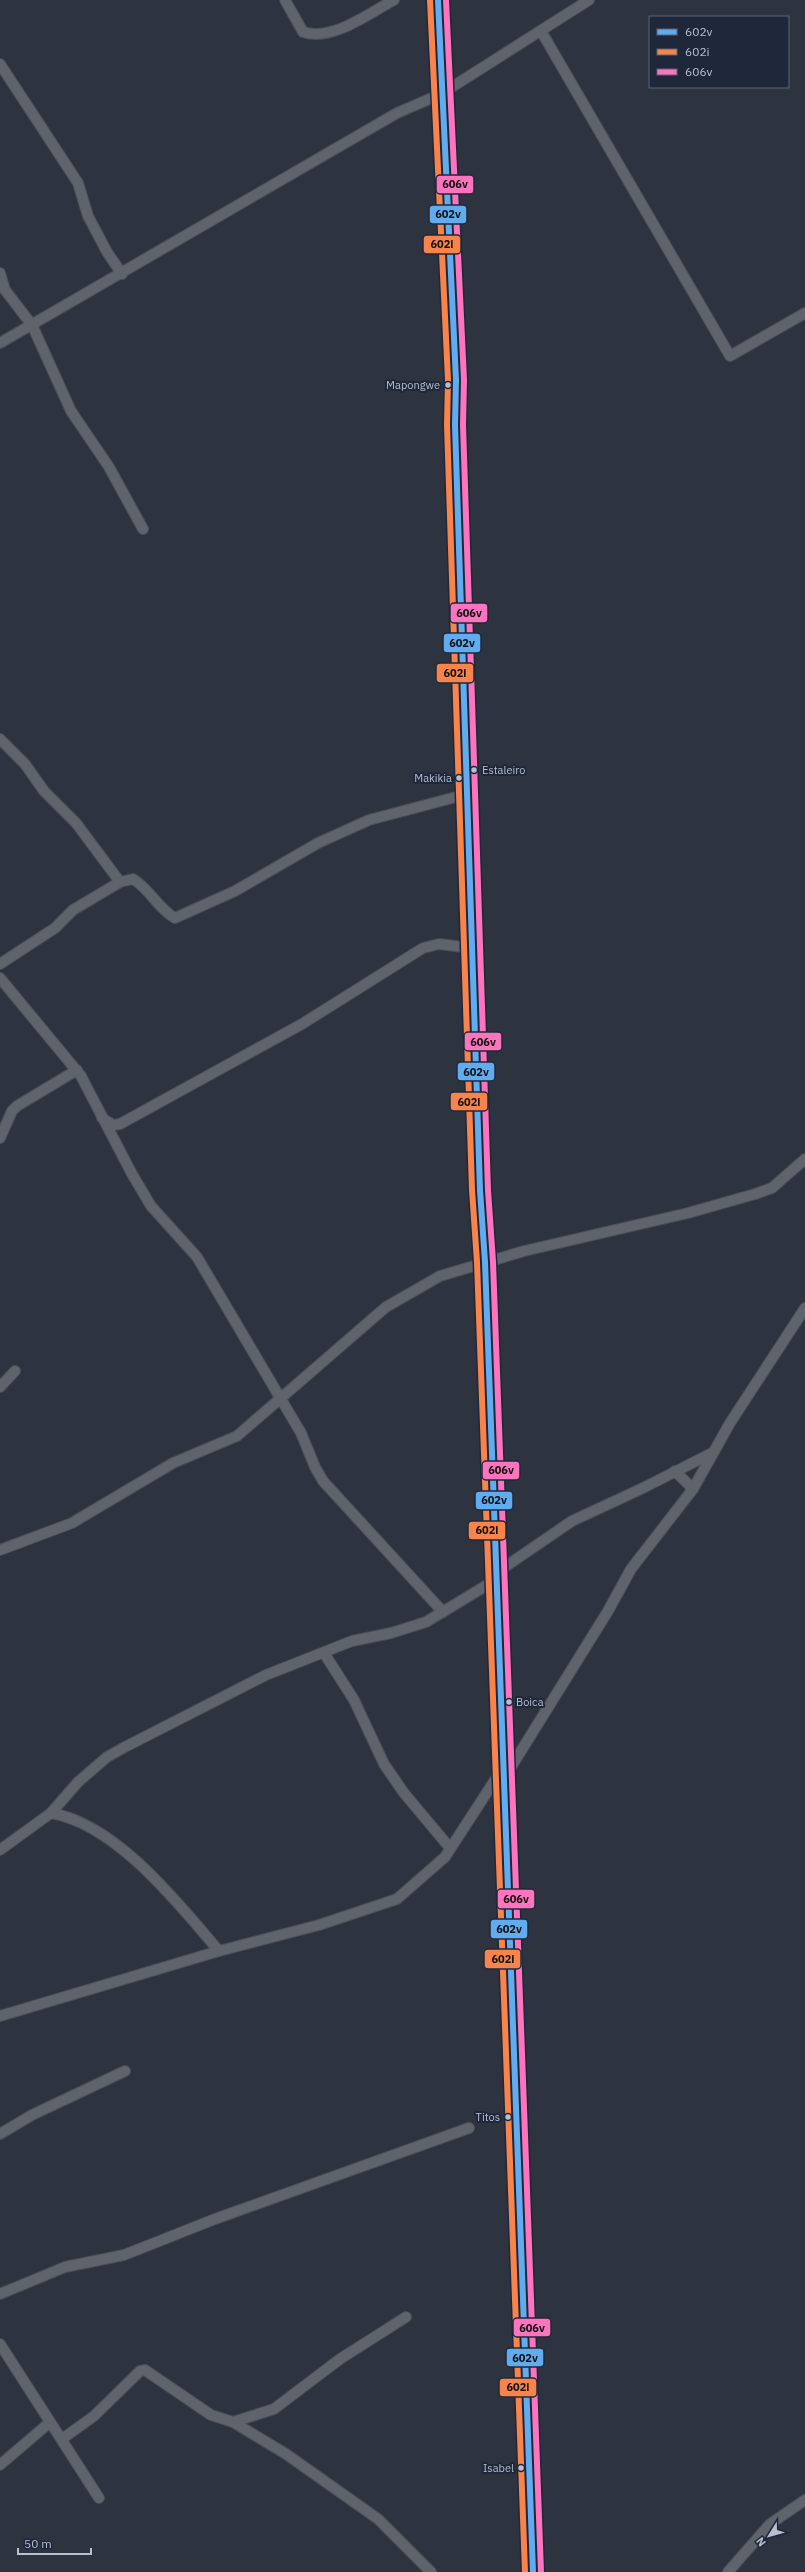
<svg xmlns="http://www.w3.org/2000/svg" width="805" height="2572" font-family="'IBM Plex Sans',sans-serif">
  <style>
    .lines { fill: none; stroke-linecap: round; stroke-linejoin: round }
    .minor-casing { stroke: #4a4e57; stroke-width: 12 }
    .highway-casing { stroke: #4a4f5a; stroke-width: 17 }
    .minor { stroke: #5e636c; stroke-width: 10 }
    .highway { stroke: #5f6165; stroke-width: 15 }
    .bus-1-casing { stroke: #1f283b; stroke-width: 9 }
    .bus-2-casing { stroke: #1f283b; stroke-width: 9 }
    .bus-3-casing { stroke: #1f283b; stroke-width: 9 }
    .bus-1 { stroke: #60acee; stroke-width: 6 }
    .bus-2 { stroke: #f8844c; stroke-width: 6 }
    .bus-3 { stroke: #fc73be; stroke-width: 6 }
    .bus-dot { fill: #b8bfcf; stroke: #1f283b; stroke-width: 1.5 }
    .labels { text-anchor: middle; stroke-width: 4; stroke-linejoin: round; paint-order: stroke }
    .bus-label { font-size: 11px; fill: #b8bfcf; stroke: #1f283b; text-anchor: end }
    .line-badge { stroke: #1f283b; stroke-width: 1.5 }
    .pale-badge-label { font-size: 11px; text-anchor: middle; font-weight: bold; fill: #111 }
  </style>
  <rect width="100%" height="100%" fill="#2d333f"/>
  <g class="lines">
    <g class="minor-casing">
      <g id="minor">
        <path d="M285 0 303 32C332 42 369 13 394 0"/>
        <polyline points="541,31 730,356 805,313"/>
        <polyline points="0,64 78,183 88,216 107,252 122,274"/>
        <polyline points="0,273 5,290 32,325 71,411 109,467 143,529"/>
        <polyline points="0,343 397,113 441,94 589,0"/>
        <polyline points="0,739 25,764 44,791 76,823 120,882"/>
        <path d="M0 964 55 928 73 910 120 882 133 879C151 890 158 909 175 918L235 891 318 843 369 820 456 797"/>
        <polyline points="0,978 81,1076 132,1174 151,1206 197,1257 301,1433 315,1467 323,1481 443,1612"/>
        <polyline points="102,1118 113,1125 120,1124 302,1024 423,948 439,944 463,947"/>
        <polyline points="0,1138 12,1111 17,1106 77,1070"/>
        <polyline points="0,1387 15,1371"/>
        <polyline points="675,1471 693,1489"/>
        <polyline points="0,1550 72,1523 173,1463 237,1436 386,1307 440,1276 524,1251 688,1213 755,1194 772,1188 805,1159"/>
        <polyline points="496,1573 572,1521 643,1488 712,1453"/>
        <polyline points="324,1653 354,1700 384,1764 404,1793 450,1848"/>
        <polyline points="503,1780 608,1611 631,1569 693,1489 730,1423 805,1308"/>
        <path d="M51 1813C116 1824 178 1903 219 1951"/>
        <polyline points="0,1850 51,1813 78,1782 107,1757 123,1748 266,1675 352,1641 391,1633 426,1622 497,1579"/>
        <polyline points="0,2016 219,1951 319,1925 397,1899 445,1857 502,1769"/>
        <polyline points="0,2134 32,2115 125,2071"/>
        <polyline points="0,2294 65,2267 124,2255 215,2219 469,2128"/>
        <polyline points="0,2344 99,2498"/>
        <polyline points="233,2422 274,2409 340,2359 406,2317"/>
        <polyline points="62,2439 94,2416 140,2371 145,2370 211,2415 233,2422 286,2454 378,2519 431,2572"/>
        <polyline points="0,2465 49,2423"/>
        <polyline points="728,2572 770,2524 805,2500"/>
      </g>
    </g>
    <g class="highway-casing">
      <polyline id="highway" points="438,0 456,380 455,425 480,1190 485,1262 497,1579 502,1769 511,1928 533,2572"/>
    </g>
    <use href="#minor" class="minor"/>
    <use href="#highway" class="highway"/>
    <g class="bus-1-casing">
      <polyline id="bus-1" points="438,0 456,380 455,425 480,1190 485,1262 533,2572"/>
    </g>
    <g class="bus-2-casing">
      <polyline id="bus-2" points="430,0 448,380 447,425 472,1190 477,1262 525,2572"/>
    </g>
    <g class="bus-3-casing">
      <polyline id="bus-3" points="446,0 464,380 463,425 488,1190 493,1262 541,2572"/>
    </g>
    <use href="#bus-1" class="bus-1"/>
    <use href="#bus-2" class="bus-2"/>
    <use href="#bus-3" class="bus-3"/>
  </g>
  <g class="bus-dot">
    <circle cx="448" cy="385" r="3.5"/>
    <circle cx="474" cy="770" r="3.5"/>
    <circle cx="459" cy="778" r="3.5"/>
    <circle cx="509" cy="1702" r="3.5"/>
    <circle cx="508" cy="2117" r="3.5"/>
    <circle cx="521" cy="2468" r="3.5"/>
  </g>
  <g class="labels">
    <g class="bus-label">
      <text x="440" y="389">Mapongwe</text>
      <text x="482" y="774" text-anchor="start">Estaleiro</text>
      <text x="452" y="782">Makikia</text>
      <text x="516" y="1706" text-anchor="start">Boica</text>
      <text x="500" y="2121">Titos</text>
      <text x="514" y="2472">Isabel</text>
    </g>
  </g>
  <g class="line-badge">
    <rect x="436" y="175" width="38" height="19" rx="4" fill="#fc73be"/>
    <rect x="429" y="205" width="38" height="19" rx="4" fill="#60acee"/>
    <rect x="423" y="235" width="38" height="19" rx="4" fill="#f8844c"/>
    <rect x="450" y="603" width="38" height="20" rx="4" fill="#fc73be"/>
    <rect x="443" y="633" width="38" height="20" rx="4" fill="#60acee"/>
    <rect x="436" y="663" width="38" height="20" rx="4" fill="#f8844c"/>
    <rect x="464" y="1032" width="38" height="19" rx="4" fill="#fc73be"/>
    <rect x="457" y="1062" width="38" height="19" rx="4" fill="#60acee"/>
    <rect x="450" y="1092" width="38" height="19" rx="4" fill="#f8844c"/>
    <rect x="482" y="1461" width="38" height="19" rx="4" fill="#fc73be"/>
    <rect x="475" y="1491" width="38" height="19" rx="4" fill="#60acee"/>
    <rect x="468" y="1521" width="38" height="19" rx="4" fill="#f8844c"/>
    <rect x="497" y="1889" width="38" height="20" rx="4" fill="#fc73be"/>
    <rect x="490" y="1919" width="38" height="20" rx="4" fill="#60acee"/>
    <rect x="484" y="1949" width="37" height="20" rx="4" fill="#f8844c"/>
    <rect x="513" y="2318" width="38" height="19" rx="4" fill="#fc73be"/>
    <rect x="506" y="2348" width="38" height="19" rx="4" fill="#60acee"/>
    <rect x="499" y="2378" width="38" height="19" rx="4" fill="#f8844c"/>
  </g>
  <g class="pale-badge-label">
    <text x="455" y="188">606v</text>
    <text x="448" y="218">602v</text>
    <text x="442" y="248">602i</text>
    <text x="469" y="617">606v</text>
    <text x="462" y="647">602v</text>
    <text x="455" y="677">602i</text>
    <text x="483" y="1046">606v</text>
    <text x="476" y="1076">602v</text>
    <text x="469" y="1106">602i</text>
    <text x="501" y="1474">606v</text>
    <text x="494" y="1504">602v</text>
    <text x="487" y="1534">602i</text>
    <text x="516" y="1903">606v</text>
    <text x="509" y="1933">602v</text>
    <text x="503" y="1963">602i</text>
    <text x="532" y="2332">606v</text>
    <text x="525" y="2362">602v</text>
    <text x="518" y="2391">602i</text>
  </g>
  <rect x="649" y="16" width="140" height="72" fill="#1f283b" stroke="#5c6476"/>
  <rect x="657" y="29" width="20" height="6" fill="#60acee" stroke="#5c6476"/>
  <text x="685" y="36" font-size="12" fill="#b8bfcf">602v</text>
  <rect x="657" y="49" width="20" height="6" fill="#f8844c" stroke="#5c6476"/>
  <text x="685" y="56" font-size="12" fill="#b8bfcf">602i</text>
  <rect x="657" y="69" width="20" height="6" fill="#fc73be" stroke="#5c6476"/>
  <text x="685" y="76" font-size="12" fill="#b8bfcf">606v</text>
  <g transform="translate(769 2536) rotate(233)" stroke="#1f283b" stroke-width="3" paint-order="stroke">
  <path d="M0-3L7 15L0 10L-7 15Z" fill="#b8bfcf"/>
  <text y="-6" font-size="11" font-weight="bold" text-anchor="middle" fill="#b8bfcf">N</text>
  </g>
  <path d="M18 2548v6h73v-6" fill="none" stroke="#b8bfcf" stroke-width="2"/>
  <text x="24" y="2548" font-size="12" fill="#b8bfcf" stroke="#1f283b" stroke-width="3" paint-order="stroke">50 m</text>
</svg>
